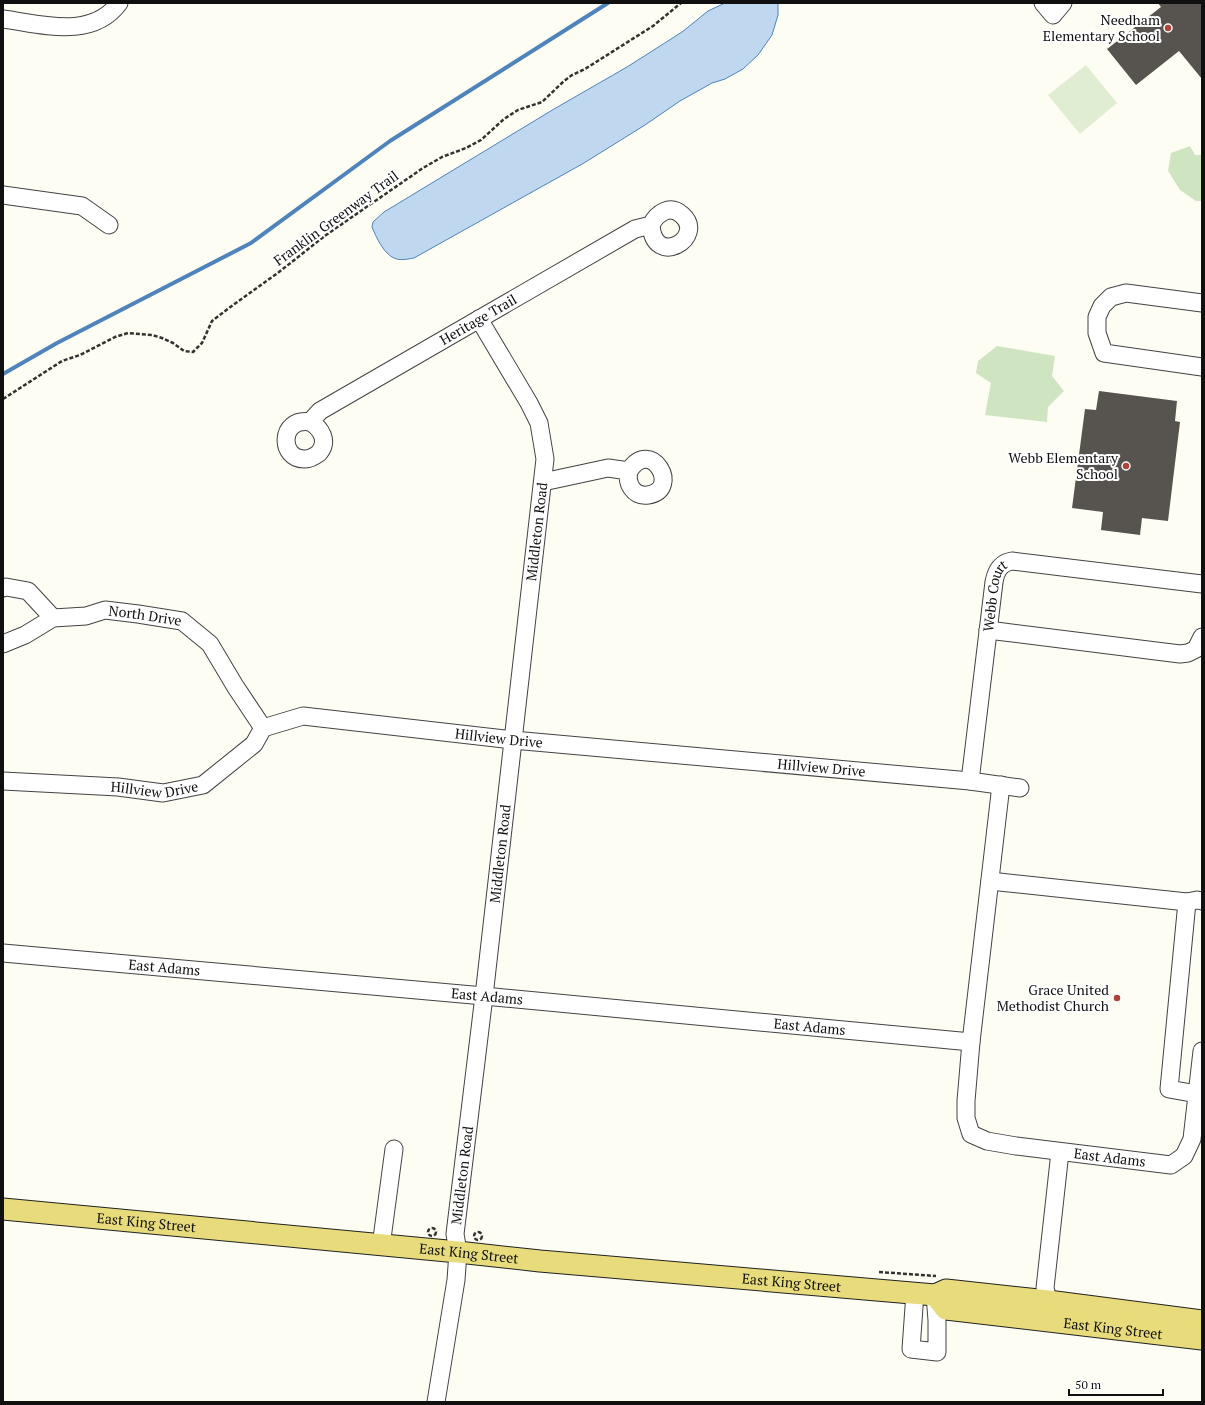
<svg xmlns="http://www.w3.org/2000/svg" width="1205" height="1405" font-family="'PT Serif',serif">
  <style>
    .green { fill: #cfe5c1 }
    .pitch { fill: #e0edd2 }
    .water { fill: #bfd7ef; stroke: #4f83bc }
    .lines { fill: none; stroke-linecap: round; stroke-linejoin: round }
    .stream { stroke: #4f83bc; stroke-width: 4 }
    .building { fill: #57534e }
    .minor-casing { stroke: #434343; stroke-width: 19 }
    .major-casing { stroke: #212121; stroke-width: 23 }
    .path { stroke: #323232; stroke-width: 2.5; stroke-dasharray: 4 2; stroke-linecap: butt }
    .minor { stroke: #fff; stroke-width: 17 }
    .major { stroke: #e7db7b; stroke-width: 21 }
    .poi-dot { fill: #af4339; stroke: #fff; stroke-width: 1.5 }
    .labels { text-anchor: middle; stroke-width: 4; stroke-linejoin: round; paint-order: stroke }
    .poi-label { font-size: 14px; fill: #101010; stroke: #fff; text-anchor: end }
    .street-label { font-size: 14px; fill: #101010; stroke: #fff }
  </style>
  <rect width="100%" height="100%" fill="#fdfdf4"/>
  <g class="green">
    <polygon points="1190,146 1195,155 1202,155 1202,201 1196,201 1180,190 1168,171 1171,153"/>
    <polygon points="997,346 1055,356 1052,376 1064,391 1048,407 1047,422 985,415 991,383 976,373 978,361"/>
  </g>
  <polygon class="pitch" points="1086,65 1117,103 1080,134 1048,95"/>
  <path class="water" d="M725 3H777L778 4V15L772 35 758 55 743 69 725 79 712 83 680 101 645 125 584 163 414 258C408 259 400 261 394 258 384 254 376 237 372 227L373 222 384 212 554 109 627 67 682 32 708 11Z"/>
  <g class="lines">
    <polyline class="stream" points="3,374 57,343 251,243 390,141 608,3"/>
  </g>
  <g class="building">
    <polygon points="1158,3 1202,3 1202,79 1179,51 1136,85 1107,49 1161,7"/>
    <polygon points="1099,391 1177,401 1175,421 1180,422 1168,521 1142,518 1140,535 1101,530 1103,512 1072,508 1085,409 1096,410"/>
  </g>
  <g class="lines">
    <g class="minor-casing">
      <g id="minor">
        <polyline points="1043,3 1053,15 1063,3"/>
        <path d="M3 19C41 24 92 40 119 3"/>
        <polyline points="3,195 82,206 109,225"/>
        <polyline points="1202,303 1126,293 1111,297 1102,306 1097,317 1097,333 1104,353 1202,367"/>
        <path id="s1" d="M310 422C321 428 329 441 319 453 315 456 310 459 305 459 279 460 279 417 310 422L320 411 635 229 651 225C654 269 707 237 682 215 670 204 657 213 651 225"/>
        <path d="M543 482 608 468 629 471C651 436 682 490 648 495 633 497 626 483 629 471"/>
        <polyline points="3,588 6,587 28,591 53,618"/>
        <polyline points="988,630 1180,654 1188,653 1196,649 1202,637"/>
        <path id="s2" d="M3 644 25 635 53 618 86 616 105 610 138 614 182 621 210 644 235 686 263 728"/>
        <path id="s3" d="M3 781 118 787 163 793 203 785 254 744 263 728 303 716 513 740 970 781 1020 788"/>
        <path id="s4" d="M970 781 994 582C996 571 1000 563 1012 561L1202 584"/>
        <path id="s5" d="M1001 785 971 1042 966 1101V1118L971 1134 987 1141 1016 1146 1171 1165 1184 1156 1192 1139 1202 1051"/>
        <polyline points="990,881 1187,902 1197,900 1202,901"/>
        <polyline points="1187,902 1169,1089 1197,1094"/>
        <path id="s6" d="M3 953 484 996 971 1042"/>
        <polyline points="381,1246 394,1149"/>
        <polyline points="915,1293 911,1349 937,1352 937,1320 935,1295"/>
        <polyline points="1047,1312 1048,1301 1045,1288 1060,1152"/>
        <path id="s7" d="M436 1402 456 1280 458 1252 455 1234 484 996 545 459 539 423 529 403 479 319"/>
      </g>
    </g>
    <g class="major-casing">
      <g id="major">
        <path id="s8" d="M3 1209 458 1252 540 1261 935 1295 946 1290 1048 1301 1202 1321"/>
        <path id="s9" d="M935 1295 946 1309 1202 1339"/>
      </g>
    </g>
    <g class="path">
      <polyline points="3,399 62,361 80,355 115,337 128,333 152,335 162,338 173,343 184,351 193,352 202,343 212,321 233,305 279,272 326,235 423,168 442,157 466,148 481,140 504,119 518,110 542,102 563,82 572,75 585,69 653,26 681,3"/>
      <circle cx="432" cy="1232" r="4"/>
      <circle cx="478" cy="1236" r="4"/>
      <polyline points="879,1272 936,1276"/>
    </g>
    <use href="#minor" class="minor"/>
    <use href="#major" class="major"/>
  </g>
  <g class="poi-dot">
    <circle cx="1168" cy="28" r="4"/>
    <circle cx="1126" cy="466" r="4"/>
    <circle cx="1117" cy="998" r="4"/>
  </g>
  <g class="labels">
    <g class="poi-label">
      <text x="1160" y="25">Needham<tspan x="1160" dy="16">Elementary School</tspan></text>
      <text x="1118" y="463">Webb Elementary<tspan x="1118" dy="16">School</tspan></text>
      <text x="1109" y="995">Grace United<tspan x="1109" dy="16">Methodist Church</tspan></text>
    </g>
    <g class="street-label">
      <text transform="translate(336 218) rotate(-36)" y="5">Franklin Greenway Trail</text>
      <text dy="5" stroke="none"><textPath href="#s1" startOffset="315">Heritage Trail</textPath></text>
      <text dy="5" stroke="none"><textPath href="#s7" startOffset="877">Middleton Road</textPath></text>
      <text dy="5" stroke="none"><textPath href="#s4" startOffset="187">Webb Court</textPath></text>
      <text dy="5" stroke="none"><textPath href="#s2" startOffset="150">North Drive</textPath></text>
      <text dy="5" stroke="none"><textPath href="#s3" startOffset="524">Hillview Drive</textPath></text>
      <text dy="5" stroke="none"><textPath href="#s3" startOffset="848">Hillview Drive</textPath></text>
      <text dy="5" stroke="none"><textPath href="#s3" startOffset="152">Hillview Drive</textPath></text>
      <text dy="5" stroke="none"><textPath href="#s7" startOffset="553">Middleton Road</textPath></text>
      <text dy="5" stroke="none"><textPath href="#s6" startOffset="162">East Adams</textPath></text>
      <text dy="5" stroke="none"><textPath href="#s6" startOffset="486">East Adams</textPath></text>
      <text dy="5" stroke="none"><textPath href="#s6" startOffset="810">East Adams</textPath></text>
      <text dy="5" stroke="none"><textPath href="#s5" startOffset="493">East Adams</textPath></text>
      <text dy="5" stroke="none"><textPath href="#s7" startOffset="229">Middleton Road</textPath></text>
      <text dy="5" stroke="none"><textPath href="#s8" startOffset="144">East King Street</textPath></text>
      <text dy="5" stroke="none"><textPath href="#s8" startOffset="468">East King Street</textPath></text>
      <text dy="5" stroke="none"><textPath href="#s8" startOffset="792">East King Street</textPath></text>
      <text dy="5" stroke="none"><textPath href="#s9" startOffset="186">East King Street</textPath></text>
    </g>
  </g>
  <rect width="1205" height="1405" fill="none" stroke="#101010" stroke-width="8"/>
  <path d="M1069 1389v6h94v-6" fill="none" stroke="#101010" stroke-width="2"/>
  <text x="1075" y="1389" font-size="12" fill="#101010" stroke="#ffffff" stroke-width="3" paint-order="stroke">50 m</text>
</svg>
